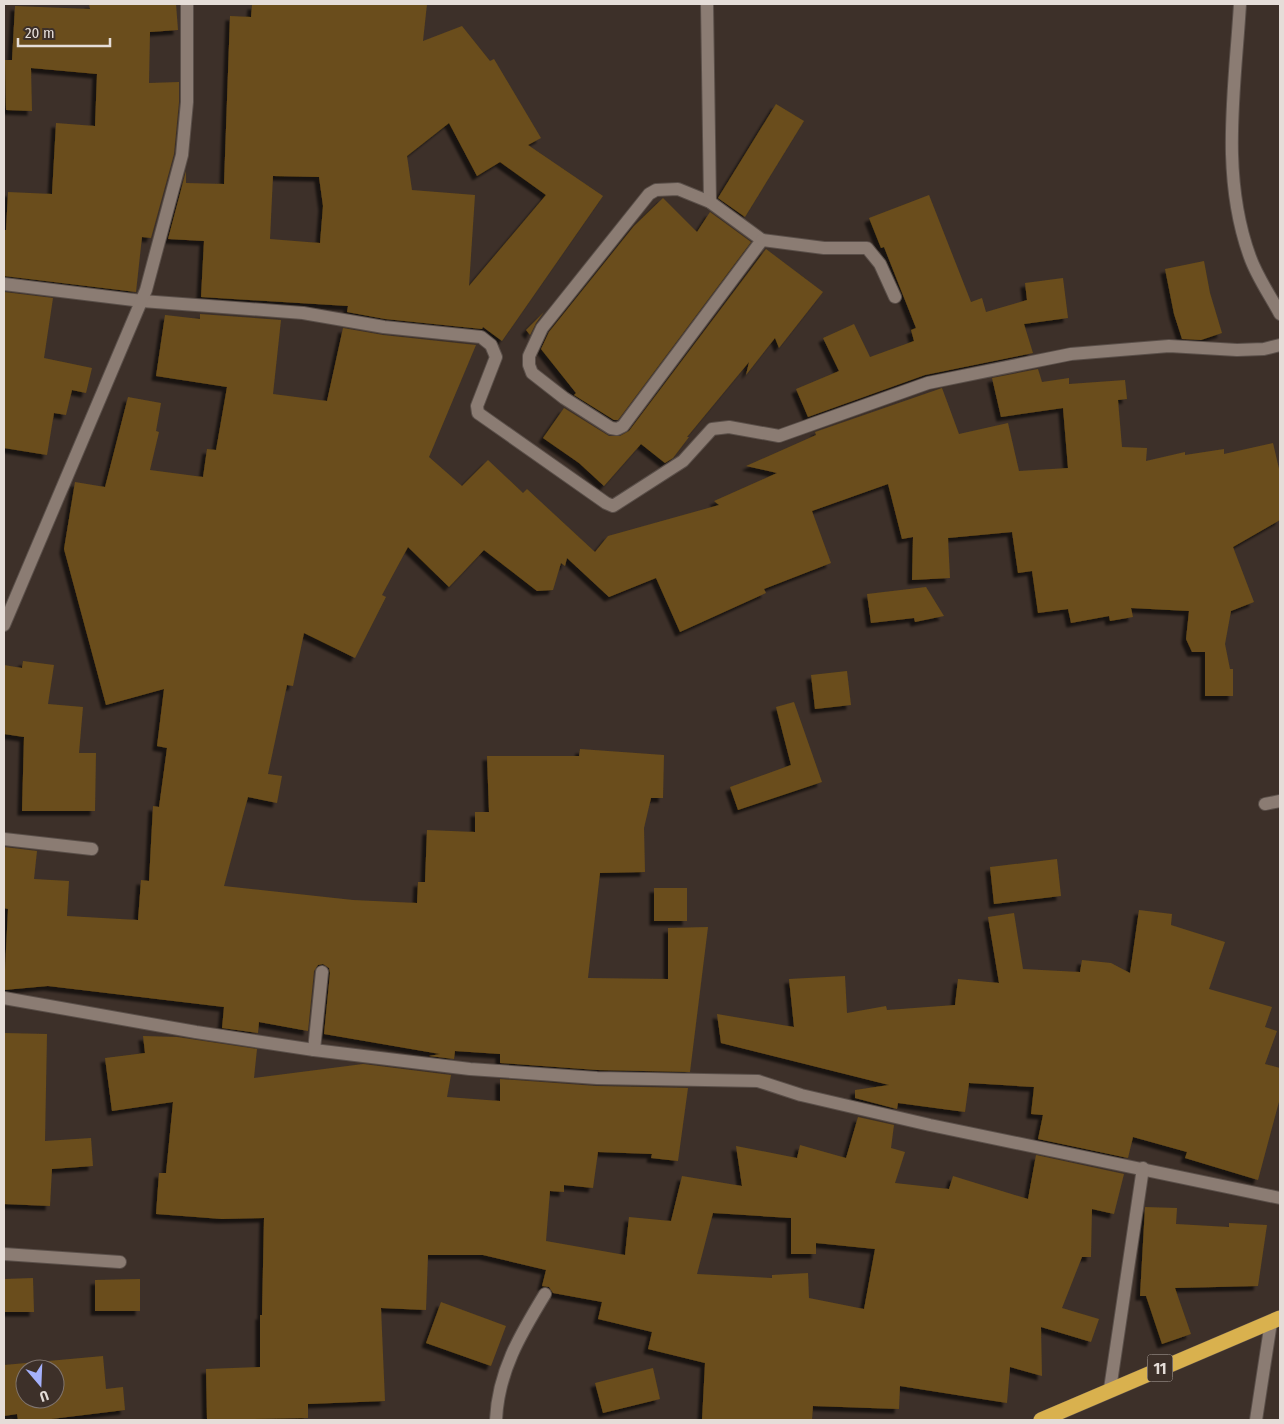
<svg xmlns="http://www.w3.org/2000/svg" width="1284" height="1424" font-family="'Fira Sans Condensed',sans-serif">
  <style>
    .building { fill: #6a4d1a; fill-rule: evenodd; filter: url(#shadow) }
    .lines { fill: none; stroke-linecap: round; stroke-linejoin: round }
    .minor-casing { stroke: #5a4f49; stroke-width: 14 }
    .highway-casing { stroke: #5a4f49; stroke-width: 16 }
    .minor { stroke: #8b7c73; stroke-width: 12 }
    .highway { stroke: #d9b14e; stroke-width: 15 }
    .labels { text-anchor: middle; stroke-width: 5; stroke-linejoin: round; paint-order: stroke }
    .shield { fill: #3d3029; stroke: #b3a9a4; stroke-width: 1 }
    .shield-label { font-size: 16px; font-weight: bold; fill: #e5ddd8 }
  </style>
  <defs>
    <filter id="shadow"><feDropShadow dx="-4.5" dy="4.5" stdDeviation="1" flood-color="#0009"/></filter>
  </defs>
  <rect width="100%" height="100%" fill="#3d3029"/>
  <g class="building">
    <polygon points="89,4 176,4 178,30 150,32 149,83 179,82 179,102 174,154 151,238 142,237 136,292 4,276 4,230 6,230 8,192 52,194 56,123 95,126 97,74 31,68 32,111 6,110 5,60 12,60 15,6 90,9"/>
    <path d="M427 4 423 41 462 26 490 61 494 59 541 138 528 145 603 196 502 341 483 327 482 329 385 319 347 312 348 306 201 297 204 241 168 239 186 171V183L224 184 230 16 251 17 252 5ZM449 123 477 176 500 162 546 195 469 286 475 195 412 190 407 156ZM273 176 319 177 323 206 320 243 270 239Z"/>
    <polygon points="776,104 804,121 745,217 718,198"/>
    <polygon points="929,195 971,302 982,298 986,312 1027,300 1025,283 1063,278 1068,318 1024,324 1033,353 925,375 808,417 796,389 839,371 823,338 854,324 870,357 914,341 911,330 916,328 884,247 881,248 869,218"/>
    <polygon points="663,198 697,232 710,212 751,242 618,420 614,420 574,395 576,393 541,349 549,332 634,226"/>
    <polygon points="766,249 823,292 779,348 775,338 746,375 749,362 687,437 689,437 673,458 665,463 641,444 604,486 579,463 543,438 564,408 609,436 620,436 629,431"/>
    <polygon points="1204,261 1210,293 1222,333 1201,340 1182,339 1174,314 1165,269"/>
    <polygon points="4,292 53,298 44,358 92,368 86,393 72,390 66,415 54,413 47,455 4,448"/>
    <polygon points="544,312 536,323 530,335 526,330"/>
    <polygon points="200,314 281,320 273,394 327,401 343,328 383,335 476,345 429,457 462,486 488,460 523,493 527,489 595,552 608,536 719,505 714,501 777,473 746,466 816,435 815,432 942,388 959,434 1008,423 1019,471 1068,468 1063,408 1001,417 992,378 1038,369 1042,382 1069,378 1069,384 1125,380 1127,399 1118,400 1122,447 1147,448 1146,461 1185,452 1185,455 1224,449 1224,454 1273,443 1280,473 1280,520 1233,547 1254,602 1231,611 1225,644 1230,669 1233,669 1233,696 1205,696 1205,652 1192,652 1186,639 1189,611 1131,608 1133,617 1110,621 1109,616 1071,623 1068,609 1038,613 1032,571 1018,573 1012,532 948,538 950,578 912,580 913,537 902,539 888,484 812,511 831,563 764,589 766,593 680,632 656,578 609,597 567,558 565,566 561,563 553,590 537,591 484,550 449,587 408,547 382,595 386,597 355,658 304,633 293,686 287,685 268,774 282,776 277,803 248,797 224,886 353,900 417,903 418,882 425,882 427,830 475,832 475,812 489,812 487,756 579,756 580,749 664,755 663,798 651,798 644,828 645,872 600,873 588,978 668,979 668,928 708,927 690,1072 597,1070 500,1063 500,1054 455,1051 454,1059 429,1056 440,1054 324,1034 330,973 329,968 323,964 318,965 314,971 308,1031 259,1022 258,1033 222,1028 224,1007 48,986 4,990 8,909 4,908 4,847 37,851 34,879 69,881 67,916 138,920 141,880 149,881 153,806 159,807 167,748 157,746 164,689 106,705 64,549 75,482 105,487 128,397 161,403 156,431 159,432 150,470 203,477 207,449 216,450 227,387 156,376 165,315 200,319"/>
    <polygon points="926,587 944,616 915,622 914,618 871,623 867,594"/>
    <polygon points="23,661 54,665 48,704 83,707 79,753 96,753 95,811 22,811 24,737 4,734 4,665 22,668"/>
    <polygon points="847,671 851,705 815,709 811,675"/>
    <polygon points="794,702 822,782 738,810 730,787 791,765 776,707"/>
    <polygon points="1057,859 1061,896 994,904 990,867"/>
    <rect x="654" y="888" width="33" height="33"/>
    <polygon points="1139,910 1172,914 1171,925 1225,942 1209,989 1272,1007 1265,1027 1277,1031 1265,1064 1280,1068 1280,1098 1258,1180 1185,1158 1187,1152 1133,1137 1128,1158 1038,1139 1043,1115 1031,1114 1034,1087 969,1083 965,1112 898,1103 897,1109 855,1098 855,1090 889,1085 721,1043 717,1014 794,1027 789,979 845,976 847,1013 886,1006 887,1010 955,1005 958,979 999,983 988,917 1014,913 1023,969 1080,972 1082,960 1111,963 1130,973"/>
    <polygon points="4,1033 47,1034 45,1141 91,1138 93,1166 52,1169 50,1206 4,1204"/>
    <path d="M143 1036 177 1037 257 1049 254 1078 363 1064 451 1075 447 1097 500 1101V1079L596 1086 688 1088 678 1161 651 1158 652 1154 598 1152 593 1188 564 1185V1192L550 1191 546 1241 625 1255 629 1217 671 1221 682 1176 742 1186 736 1146 797 1158 800 1145 846 1158 858 1117 894 1125 891 1148 905 1152 895 1183 949 1189 953 1176 1028 1199 1036 1155 1124 1174 1114 1214 1092 1209 1091 1257H1082L1062 1308 1099 1319 1091 1342 1041 1327 1042 1376 1010 1367 1007 1403 900 1386 899 1409 813 1406 812 1420H702L705 1363 648 1349 652 1332 598 1319 602 1302 553 1293 549 1287 542 1286 546 1270 483 1255H428L426 1310 381 1308 385 1401 308 1404V1418L207 1420 206 1369 260 1367V1315H262L264 1218 222 1219 156 1214 159 1173H166L173 1102 112 1111 105 1058 145 1053ZM713 1213 791 1218V1254H816V1243L875 1249 864 1309 809 1298 808 1273 772 1275V1278L697 1274Z"/>
    <polygon points="1145,1207 1177,1208 1176,1224 1229,1227 1229,1223 1267,1225 1258,1286 1175,1288 1191,1334 1162,1344 1146,1296 1140,1296"/>
    <polygon points="33,1278 34,1312 4,1312 4,1279"/>
    <polygon points="140,1279 140,1311 95,1311 95,1280"/>
    <polygon points="441,1302 506,1326 491,1366 426,1343"/>
    <path d="M103 1356 106 1389 123 1387 125 1410 43 1420H18L17 1414 4 1416V1365ZM25 1369H55V1399H25Z"/>
    <polygon points="653,1368 660,1399 603,1413 595,1383"/>
  </g>
  <g class="lines">
    <g class="minor-casing">
      <g id="minor">
        <polyline points="707,4 710,202"/>
        <path d="M1240 4C1235 88 1220 175 1250 257 1257 277 1270 295 1280 314"/>
        <polygon points="678,189 710,202 762,240 623,426 617,429 611,428 564,398 532,373 529,365 529,356 542,328 649,194 656,190"/>
        <polyline points="762,240 824,248 867,248 880,264 895,297"/>
        <polyline points="4,284 142,301 303,313 384,327 481,337 491,345 496,357 477,406 478,413 606,503 613,506 683,461 712,429 729,427 779,436 928,383 1071,354 1169,346 1237,350 1264,349 1280,345"/>
        <polyline points="4,625 146,290 182,155 187,102 187,4"/>
        <polyline points="1265,804 1280,801"/>
        <polyline points="4,839 92,849"/>
        <polyline points="4,998 196,1032 314,1050 470,1069 597,1078 758,1081 801,1095 930,1125 1280,1198"/>
        <polyline points="314,1050 322,972"/>
        <polyline points="4,1254 120,1262"/>
        <polyline points="1110,1389 1143,1168"/>
        <path d="M496 1420C498 1372 520 1335 545 1294"/>
        <polyline points="1256,1420 1271,1322"/>
      </g>
    </g>
    <g class="highway-casing">
      <polyline id="highway" points="1041,1420 1280,1318"/>
    </g>
    <use href="#minor" class="minor"/>
    <use href="#highway" class="highway"/>
  </g>
  <g class="labels">
    <rect class="shield" x="1147.5" y="1354.5" width="25" height="27" rx="4"/>
    <g class="shield-label">
      <text x="1160" y="1374">11</text>
    </g>
  </g>
  <rect width="1284" height="1424" fill="none" stroke="#e5ddd8" stroke-width="10"/>
  <g transform="translate(40 1384) rotate(161)"><circle r="24" fill="#3d3029" stroke="#80756f"/>
  <path d="M0-4L9 19L0 12L-9 19Z" fill="#a5b1fc"/>
  <text y="-8" font-size="14" font-weight="bold" text-anchor="middle" fill="#e5ddd8">U</text>
  </g>
  <path d="M18 38v8h92v-8" fill="none" stroke="#e5ddd8" stroke-width="2.5"/>
  <text x="25" y="38" font-size="15" fill="#e5ddd8" stroke="#3d3029" stroke-width="4" paint-order="stroke">20 m</text>
</svg>
